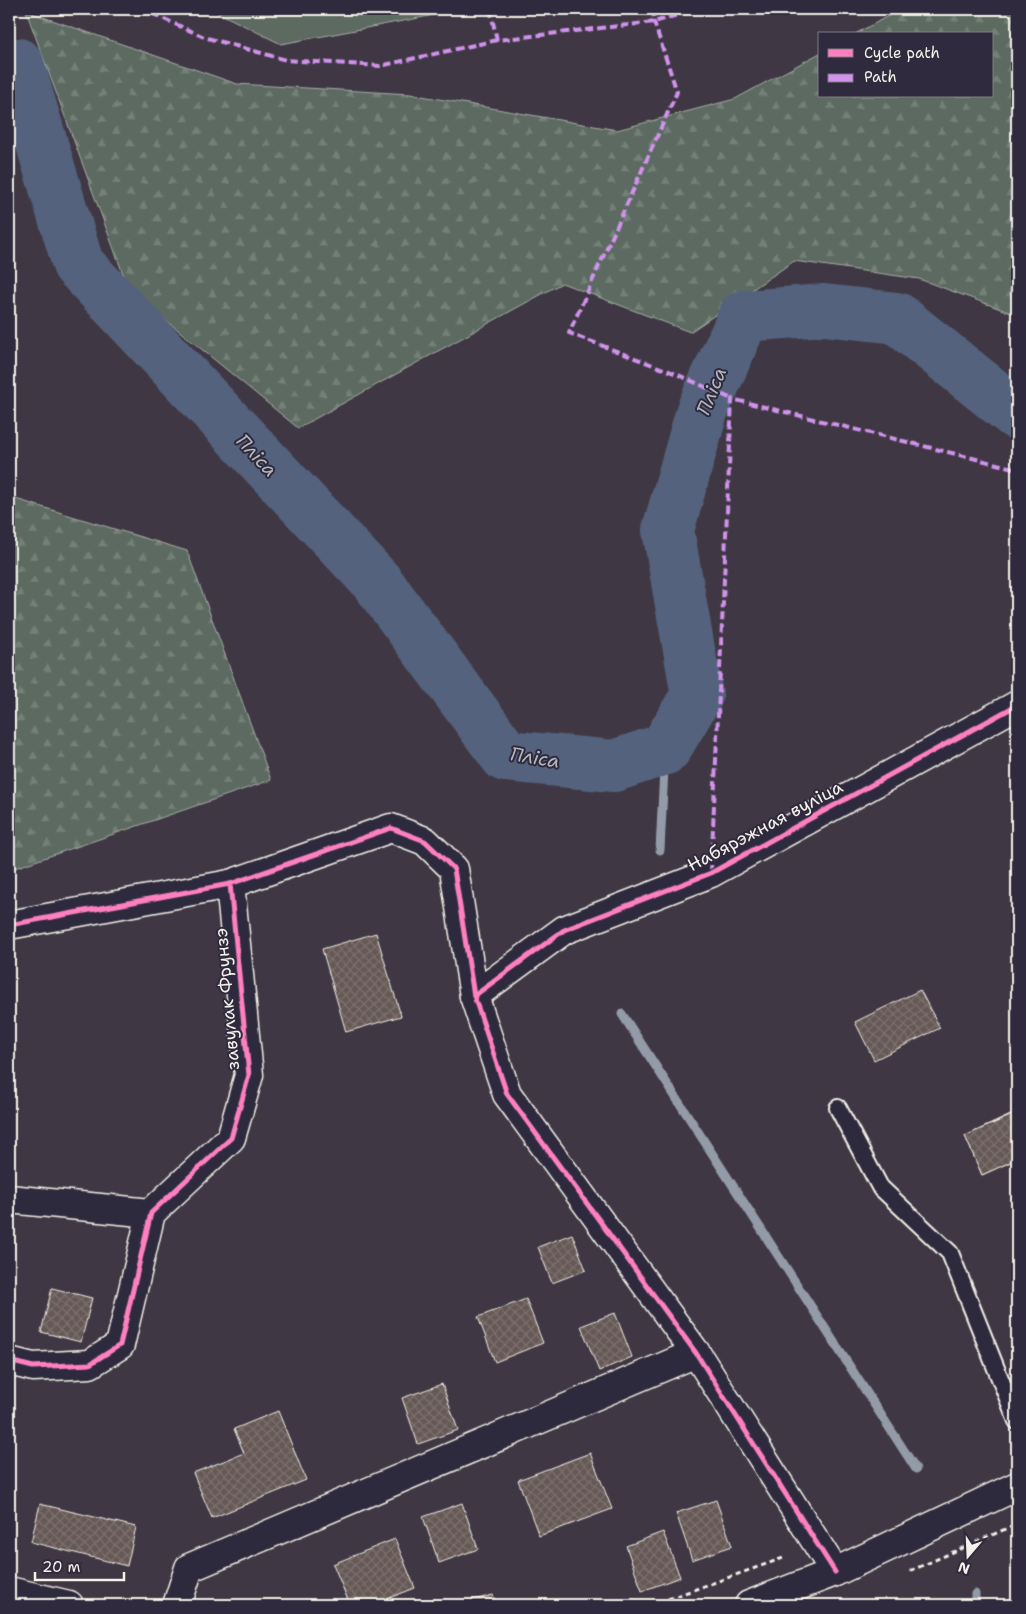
<svg xmlns="http://www.w3.org/2000/svg" width="1026" height="1614" font-family="'Shantell Sans',sans-serif">
  <style>
    .forest { fill: url(#forest-firs); stroke: #a8aea5 }
    .green { fill: #5c6b62; stroke: #a8aea5 }
    .lines { fill: none; stroke-linecap: round; stroke-linejoin: round }
    .stream { stroke: #949ba8; stroke-width: 9 }
    .river { stroke: #54627d; stroke-width: 52 }
    .building { fill: url(#building-cross-hatch); stroke: #f4f1e8 }
    .service-casing { stroke: #f4f1e8; stroke-width: 20 }
    .minor-casing { stroke: #f4f1e8; stroke-width: 31 }
    .tertiary-casing { stroke: #f4f1e8; stroke-width: 31 }
    .secondary-casing { stroke: #f4f1e8; stroke-width: 31 }
    .path { stroke: #f4f1e8; stroke-width: 3; stroke-dasharray: 5 4; stroke-linecap: butt }
    .service { stroke: #2f2a3d; stroke-width: 16 }
    .minor { stroke: #2f2a3d; stroke-width: 28 }
    .tertiary { stroke: #2f2a3d; stroke-width: 28 }
    .secondary { stroke: #2f2a3d; stroke-width: 28 }
    .quiet { stroke: #d193ec; stroke-width: 4; stroke-dasharray: 8 4; stroke-linecap: butt }
    .cycleway-casing { stroke: #2f2a3d; stroke-width: 8 }
    .cycleway { stroke: #ff80c0; stroke-width: 5 }
    .labels { text-anchor: middle; stroke-width: 4; stroke-linejoin: round; paint-order: stroke }
    .street-label { font-size: 18px; fill: #f4f1e8; stroke: #2f2a3d }
    .water-label { font-size: 19px; font-style: italic; fill: #b4b8bd; stroke: #2f2a3d }
  </style>
  <defs>
    <pattern id="forest-firs" width="22" height="20" patternUnits="userSpaceOnUse" patternTransform="scale(1.25)"><rect width="22" height="20" fill="#5c6b62"/><path d="M5 1l3.5 6h-7zM16 11l3.5 6h-7z" fill="#748178"/></pattern>
    <pattern id="building-cross-hatch" width="8" height="8" patternUnits="userSpaceOnUse" patternTransform="scale(1.25)"><rect width="8" height="8" fill="#655854"/><path d="M0 0l8 8M0 8l8-8" fill="none" stroke="#7c706d"/></pattern>
  </defs>
  <rect width="100%" height="100%" fill="#3f3844"/>
  <filter id="ink" filterUnits="userSpaceOnUse"><feTurbulence type="fractalNoise" baseFrequency=".02" numOctaves="2"/><feDisplacementMap in="SourceGraphic" scale="10" xChannelSelector="R" yChannelSelector="G"/><feConvolveMatrix kernelMatrix="1 2 1 2 8 2 1 2 1" color-interpolation-filters="sRGB"/></filter>
  <g filter="url(#ink)">
    <g class="forest">
      <polygon points="901,9 1017,9 1017,315 919,279 794,261 690,332 562,283 298,428 129,290 26,11 237,84 410,94 617,130 735,99 820,53 820,96 992,96 992,34 855,34"/>
      <polygon points="9,497 187,551 271,780 9,870"/>
    </g>
    <polygon class="green" points="211,9 439,9 440,14 281,44"/>
    <g class="lines">
      <g class="stream">
        <polyline points="660,850 665,749"/>
        <polyline points="622,1014 916,1469"/>
        <polyline points="975,1594 975,1605"/>
      </g>
      <polyline class="river" points="9,63 18,64 78,264 377,582 506,756 614,766 665,749 697,695 668,530 702,411 744,316 824,310 897,318 1017,414"/>
    </g>
    <g class="building">
      <polygon points="376,933 401,1016 346,1032 322,949"/>
      <polygon points="920,990 940,1028 874,1060 855,1022"/>
      <polygon points="1017,1112 1017,1159 982,1175 965,1136"/>
      <polygon points="1017,1113 1017,1159 982,1175 965,1136"/>
      <polygon points="572,1234 586,1270 552,1283 538,1247"/>
      <polygon points="52,1288 92,1298 81,1342 41,1332"/>
      <polygon points="526,1299 543,1343 495,1362 478,1317"/>
      <polygon points="615,1313 632,1357 599,1371 581,1326"/>
      <polygon points="1017,1339 1017,1361 1011,1341"/>
      <polygon points="442,1384 458,1430 418,1444 402,1398"/>
      <polygon points="278,1411 306,1480 212,1518 193,1473 244,1453 234,1429"/>
      <polygon points="590,1453 612,1509 539,1536 518,1480"/>
      <polygon points="716,1500 732,1546 692,1560 676,1513"/>
      <polygon points="462,1503 478,1549 439,1563 423,1517"/>
      <polygon points="40,1504 136,1527 127,1566 31,1542"/>
      <polygon points="663,1532 680,1577 642,1591 626,1546"/>
      <polygon points="395,1539 415,1588 371,1605 350,1605 333,1564"/>
      <polygon points="493,1595 496,1605 454,1605"/>
    </g>
    <g class="lines">
      <g class="service-casing">
        <polyline id="service" points="838,1108 880,1187 950,1253 1017,1421"/>
      </g>
      <g class="minor-casing">
        <g id="minor">
          <polyline points="9,925 230,884 391,828 425,841 454,869 474,996 507,1094 696,1353 835,1572"/>
          <polyline points="474,996 564,930 711,873 1017,705"/>
          <polyline points="9,1199 151,1213"/>
          <polyline points="9,1361 33,1367 90,1364 120,1345 151,1213 231,1138 249,1075 230,884"/>
          <polyline points="177,1605 189,1568 696,1353"/>
        </g>
      </g>
      <g class="tertiary-casing">
        <polyline id="tertiary" points="9,1591 69,1605"/>
      </g>
      <g class="secondary-casing">
        <polyline id="secondary" points="749,1605 835,1572 1017,1486"/>
      </g>
      <g class="path">
        <polyline points="910,1571 1017,1524"/>
        <polyline points="651,1605 786,1557"/>
      </g>
      <use href="#service" class="service"/>
      <use href="#minor" class="minor"/>
      <use href="#tertiary" class="tertiary"/>
      <use href="#secondary" class="secondary"/>
      <g class="quiet">
        <polyline points="142,9 204,37 286,60 380,66 497,40 654,22 698,9"/>
        <polyline points="490,9 497,40"/>
        <polyline points="653,9 654,22 677,92 569,333 674,373 732,399"/>
        <polyline points="711,873 732,399 1017,469"/>
      </g>
      <g class="cycleway-casing">
        <g id="cycleway">
          <polyline points="9,925 230,884 391,828 425,841 454,869 474,996 507,1094 696,1353 835,1572"/>
          <polyline points="474,996 564,930 711,873 1017,705"/>
          <polyline points="9,1361 33,1367 90,1364 120,1345 151,1213 231,1138 249,1075 230,884"/>
        </g>
      </g>
      <use href="#cycleway" class="cycleway"/>
    </g>
  </g>
  <g class="labels">
    <g class="street-label">
      <text transform="translate(765 826) rotate(-28)" y="6">Набярэжная вуліца</text>
      <text transform="translate(227 999) rotate(-95)" y="6">завулак Фрунзэ</text>
    </g>
    <g class="water-label">
      <text transform="translate(711 391) rotate(-68)" y="7">Пліса</text>
      <text transform="translate(257 455) rotate(47)" y="7">Пліса</text>
      <text transform="translate(535 757) rotate(9)" y="7">Пліса</text>
    </g>
  </g>
  <rect width="1026" height="1614" fill="none" stroke="#2f2a3d" stroke-width="30"/>
  <rect x="15" y="15" width="996" height="1584" fill="none" stroke="#f4f1e8" stroke-width="2" filter="url(#ink)"/>
  <rect x="818" y="32" width="175" height="65" fill="#2f2a3d" stroke="#7e7a81"/>
  <rect x="828" y="49" width="25" height="8" fill="#ff80c0" stroke="#7e7a81"/>
  <text x="864" y="58" font-size="15" fill="#f4f1e8">Cycle path</text>
  <rect x="828" y="74" width="25" height="8" fill="#d193ec" stroke="#7e7a81"/>
  <text x="864" y="82" font-size="15" fill="#f4f1e8">Path</text>
  <g transform="translate(968 1556) rotate(199)" stroke="#2f2a3d" stroke-width="4" paint-order="stroke">
  <path d="M0-4L9 19L0 12L-9 19Z" fill="#f4f1e8"/>
  <text y="-8" font-size="14" font-weight="bold" text-anchor="middle" fill="#f4f1e8">N</text>
  </g>
  <path d="M35 1572v8h89v-8" fill="none" stroke="#f4f1e8" stroke-width="2.5"/>
  <text x="42" y="1572" font-size="15" fill="#f4f1e8" stroke="#2f2a3d" stroke-width="4" paint-order="stroke">20 m</text>
</svg>
